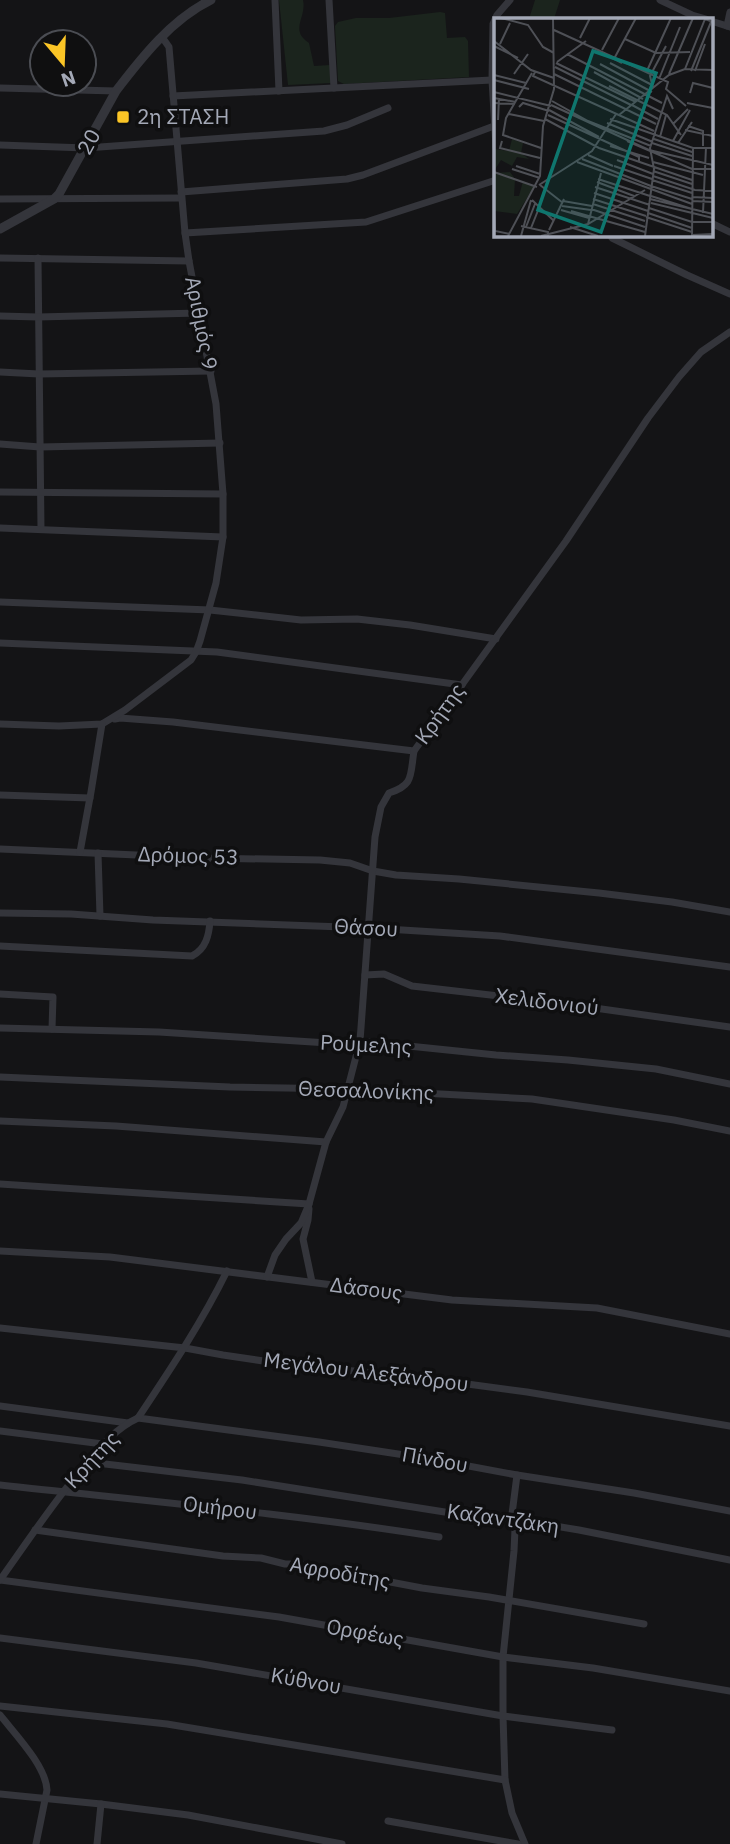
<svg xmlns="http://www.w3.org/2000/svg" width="730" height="1844" font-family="'IBM Plex Sans',sans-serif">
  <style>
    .green { fill: #1b241d }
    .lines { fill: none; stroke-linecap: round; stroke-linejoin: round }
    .minor { stroke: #34353b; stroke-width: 7 }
    .tertiary { stroke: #34353b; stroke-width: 9 }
    .poi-dot { fill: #fbc526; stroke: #0f0f10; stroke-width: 2.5 }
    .labels { text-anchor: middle; stroke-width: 7; stroke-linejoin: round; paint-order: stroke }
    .poi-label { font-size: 21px; fill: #a4a9b7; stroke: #0f0f10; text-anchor: start }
    .street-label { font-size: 21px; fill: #a4a9b7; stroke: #0f0f10 }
    .inset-road { fill: none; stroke: #4e5056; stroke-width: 2 }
    .view { fill: #0f766e; fill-opacity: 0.15; stroke: #0f766e; stroke-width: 3.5 }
    .inset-edge { fill: none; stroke: #a4a9b7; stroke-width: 3.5 }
  </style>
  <rect width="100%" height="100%" fill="#141416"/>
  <g class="green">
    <path d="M279 0H303C307 17 289 30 309 43L314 66 330 65 331 83 288 85Z"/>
    <polygon points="535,0 560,0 554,19 529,19"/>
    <polygon points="440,12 445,13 447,38 465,37 468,41 469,77 344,84 338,81 335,26 338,22 356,18 389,18"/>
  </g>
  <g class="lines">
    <g class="minor">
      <polyline points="275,0 279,91"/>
      <polyline points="329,0 334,88"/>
      <polyline points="660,0 692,15 706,19"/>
      <polyline points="711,21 730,27"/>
      <polyline points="727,26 730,12"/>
      <polyline points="0,88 116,91"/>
      <polyline points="173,96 492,80"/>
      <polyline points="0,145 86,148 324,131 347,125 388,108"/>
      <polyline points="496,147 492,80 493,24 497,15 510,0"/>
      <polyline points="181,192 347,179 363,175 494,126"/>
      <polyline points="0,199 181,198"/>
      <polyline points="711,223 730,232"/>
      <polyline points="185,233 366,222 496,180"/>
      <polyline points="612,238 687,275 730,294"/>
      <polyline points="0,258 189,261"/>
      <polyline points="38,258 41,529"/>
      <polyline points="0,316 38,317 199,313"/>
      <polyline points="0,372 39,374 211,371"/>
      <polyline points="0,444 40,447 220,443"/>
      <polyline points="0,492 223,494"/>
      <polyline points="0,528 223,537"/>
      <polyline points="0,602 210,610 301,620 357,619 410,625 496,639"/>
      <polyline points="0,643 217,652 462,685"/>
      <polyline points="115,719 120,718 173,722 414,751"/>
      <polyline points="0,724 59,726 102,724 125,710 191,660 196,652 200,641 216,583 223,537 223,494 216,404 189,261 185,233 169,47 162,37"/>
      <polyline points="0,795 90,798"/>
      <polyline points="0,849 205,858 320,860 350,863 373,871 396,875 459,879 599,893 672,902 730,912"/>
      <polyline points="80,852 91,792 102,724"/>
      <polyline points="98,853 100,916"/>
      <polyline points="0,913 71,914 153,920 370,928 500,936 730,967"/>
      <path d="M0 946 192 956C206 949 209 935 210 921"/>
      <polyline points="365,975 384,974 412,986 559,1003 730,1027"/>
      <polyline points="0,994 53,997 52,1029"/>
      <polyline points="0,1028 159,1032 328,1043 360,1041 496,1055 568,1060 656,1069 730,1084"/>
      <polyline points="0,1077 230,1087 348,1089 532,1099 674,1120 730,1131"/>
      <polyline points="0,1121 116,1126 326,1142"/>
      <polyline points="0,1184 309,1204"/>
      <polyline points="309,1209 308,1220 303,1239 312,1282"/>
      <polyline points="0,1251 110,1257 452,1300 597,1308 730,1334"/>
      <path d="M267 1277 275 1255 286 1239 301 1223 309 1204 326 1142 343 1107 360 1041 375 837 381 807 389 793C414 785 410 776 414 751L566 541 648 418 679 377 701 352 730 332"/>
      <polyline points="0,1328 185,1348 223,1355 277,1363 430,1379 527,1392 730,1426"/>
      <polyline points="0,1406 128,1423"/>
      <polyline points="138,1418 319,1442 431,1459 517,1475 634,1493 730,1511"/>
      <polyline points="0,1431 103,1444"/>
      <polyline points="88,1462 242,1480 470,1516 513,1519 579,1530 730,1560"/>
      <polyline points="517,1475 512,1514 515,1529 514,1551 503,1657 503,1716 505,1780 512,1813 525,1844"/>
      <path d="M0 1485C147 1501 293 1514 439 1537"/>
      <polyline points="35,1530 223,1556 261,1558 285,1564 292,1564 297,1562 311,1570 364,1577 422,1588 489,1597 644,1624"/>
      <polyline points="0,1580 279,1617 503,1657 593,1668 730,1691"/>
      <path d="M0 1580C28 1541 54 1501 85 1465 100 1447 116 1428 138 1418 170 1370 202 1322 227 1271"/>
      <polyline points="0,1638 196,1663 503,1716 612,1730"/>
      <polyline points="0,1706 167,1724 505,1780"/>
      <path d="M0 1715C15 1734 46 1766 47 1790L36 1844"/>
      <polyline points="0,1794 101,1804 188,1815 342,1844"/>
      <polyline points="388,1821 518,1844"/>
      <polyline points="97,1844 101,1804"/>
    </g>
    <path class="tertiary" d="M0 229 54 199 59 194 116 91C142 57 172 19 211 0"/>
  </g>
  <rect class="poi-dot" x="116" y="110" width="14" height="14" rx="3.5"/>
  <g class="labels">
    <g class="poi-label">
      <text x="137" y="124">2η ΣΤΑΣΗ</text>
    </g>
    <g class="street-label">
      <text transform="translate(89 142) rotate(-62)" y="7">20</text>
      <text transform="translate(201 323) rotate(79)" y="7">Αριθμός 9</text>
      <text transform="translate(440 714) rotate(-54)" y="7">Κρήτης</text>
      <text transform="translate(188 856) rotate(2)" y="7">Δρόμος 53</text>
      <text transform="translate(366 928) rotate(3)" y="7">Θάσου</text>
      <text transform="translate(547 1002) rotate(7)" y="7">Χελιδονιού</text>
      <text transform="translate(366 1045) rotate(3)" y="7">Ρούμελης</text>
      <text transform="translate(366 1091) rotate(2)" y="7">Θεσσαλονίκης</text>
      <text transform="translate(366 1289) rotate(7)" y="7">Δάσους</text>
      <text transform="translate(366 1372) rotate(7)" y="7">Μεγάλου Αλεξάνδρου</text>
      <text transform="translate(92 1460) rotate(-47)" y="7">Κρήτης</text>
      <text transform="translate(435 1460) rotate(10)" y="7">Πίνδου</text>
      <text transform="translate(220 1508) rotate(7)" y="7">Ομήρου</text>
      <text transform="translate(503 1519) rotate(8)" y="7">Καζαντζάκη</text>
      <text transform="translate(340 1573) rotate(10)" y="7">Αφροδίτης</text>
      <text transform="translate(365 1633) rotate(10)" y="7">Ορφέως</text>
      <text transform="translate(306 1681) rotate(10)" y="7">Κύθνου</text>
    </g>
  </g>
  <g transform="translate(494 18)">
    <rect width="219" height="219" fill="#141416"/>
    <path d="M18 121 29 125 27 135 35 141 23 139 18 148 7 142 0 153V131L15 133ZM16 154 21 161 20 178H25L29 163 40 169 23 196 0 193V155Z" fill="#1b241d"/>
    <path class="inset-road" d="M7 0 34 7 49 29 60 35M60 12 174 64 172 71 192 88M86 20 96 0M131 21 162 35 196 34M0 23 37 52 60 60M6 26 16 5M0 28 24 40M108 32 125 0M105 33 128 45M73 36 168 85M121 39 142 0M63 44 92 23M62 45 142 84M116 45 158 67M106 46 158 74M61 49 137 87M191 51 211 1 219 4M197 53 217 4M201 53 211 26M41 54 39 58 160 113M100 54 149 81M38 55 12 100 9 117 47 130M152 55 177 0M20 56 34 36M60 56 162 106M175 56 199 0M0 57 32 65M165 61 186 9M0 62 35 71M115 68 173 97 187 117M159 70 156 58 172 28M0 74 57 88M196 75 199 65 219 70M0 80 22 84M58 83 94 103 157 128M0 85 21 86M193 85 219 90M57 87 155 132 219 147M138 87 164 101M25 89 29 85 55 93M55 92 105 119M15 96 50 103M54 97 145 139V145M125 97 175 57 191 51 219 52M51 101 105 130 198 162M116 101 199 130H219M4 102 5 80M113 105 159 124M179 106 194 91M194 108 209 113V128M191 112 219 118M166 119 172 97M160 121 198 134M8 123 6 130 46 140M133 123 198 151H219M179 123 196 92M158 125 198 138M184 125 198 104M116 128 155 140M94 137 119 148M88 141 157 168M123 142 159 156M83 144 198 186M159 144 209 157M22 148 46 156M120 148 158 161M18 151 46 160M159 153 198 166M0 154 43 169M159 158 201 172 219 173M104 161 156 178M158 162 198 175M103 164 140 178M45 167 98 133 122 96M46 167 69 185M157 168 198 181M101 169 156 187M100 175 154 193M157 178 198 191M198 179 219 180M99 181 152 198M156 181 219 196M38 182 59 202M69 183 98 188M198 183 219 184M157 185 219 200M99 186 151 203M68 188 97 192M155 190 198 204H219M97 191 151 209M67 192 95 200M77 193 151 214M0 194 1 213 16 216M154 195 198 210M209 195 212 129M152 199 198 214M94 206 107 155M27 208 54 214V218M32 209 41 186M76 209 104 218M37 210 45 190M55 212 70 181M198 217 219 216M14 218 46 158 49 108 60 71 59 0M27 218 37 182M47 218 94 206 151 172M151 218 160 151 156 130 173 78 179 91M198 218 199 130"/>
    <path class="view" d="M99 33 162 55 107 214 44 192Z"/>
    <rect width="219" height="219" class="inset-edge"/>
  </g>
  <g transform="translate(63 63) rotate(161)"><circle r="33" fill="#0f0f10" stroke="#4b4d53" stroke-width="2"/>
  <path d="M0-5L12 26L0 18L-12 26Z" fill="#fbc526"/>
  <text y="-10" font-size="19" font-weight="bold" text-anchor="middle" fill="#a4a9b7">N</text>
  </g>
</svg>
